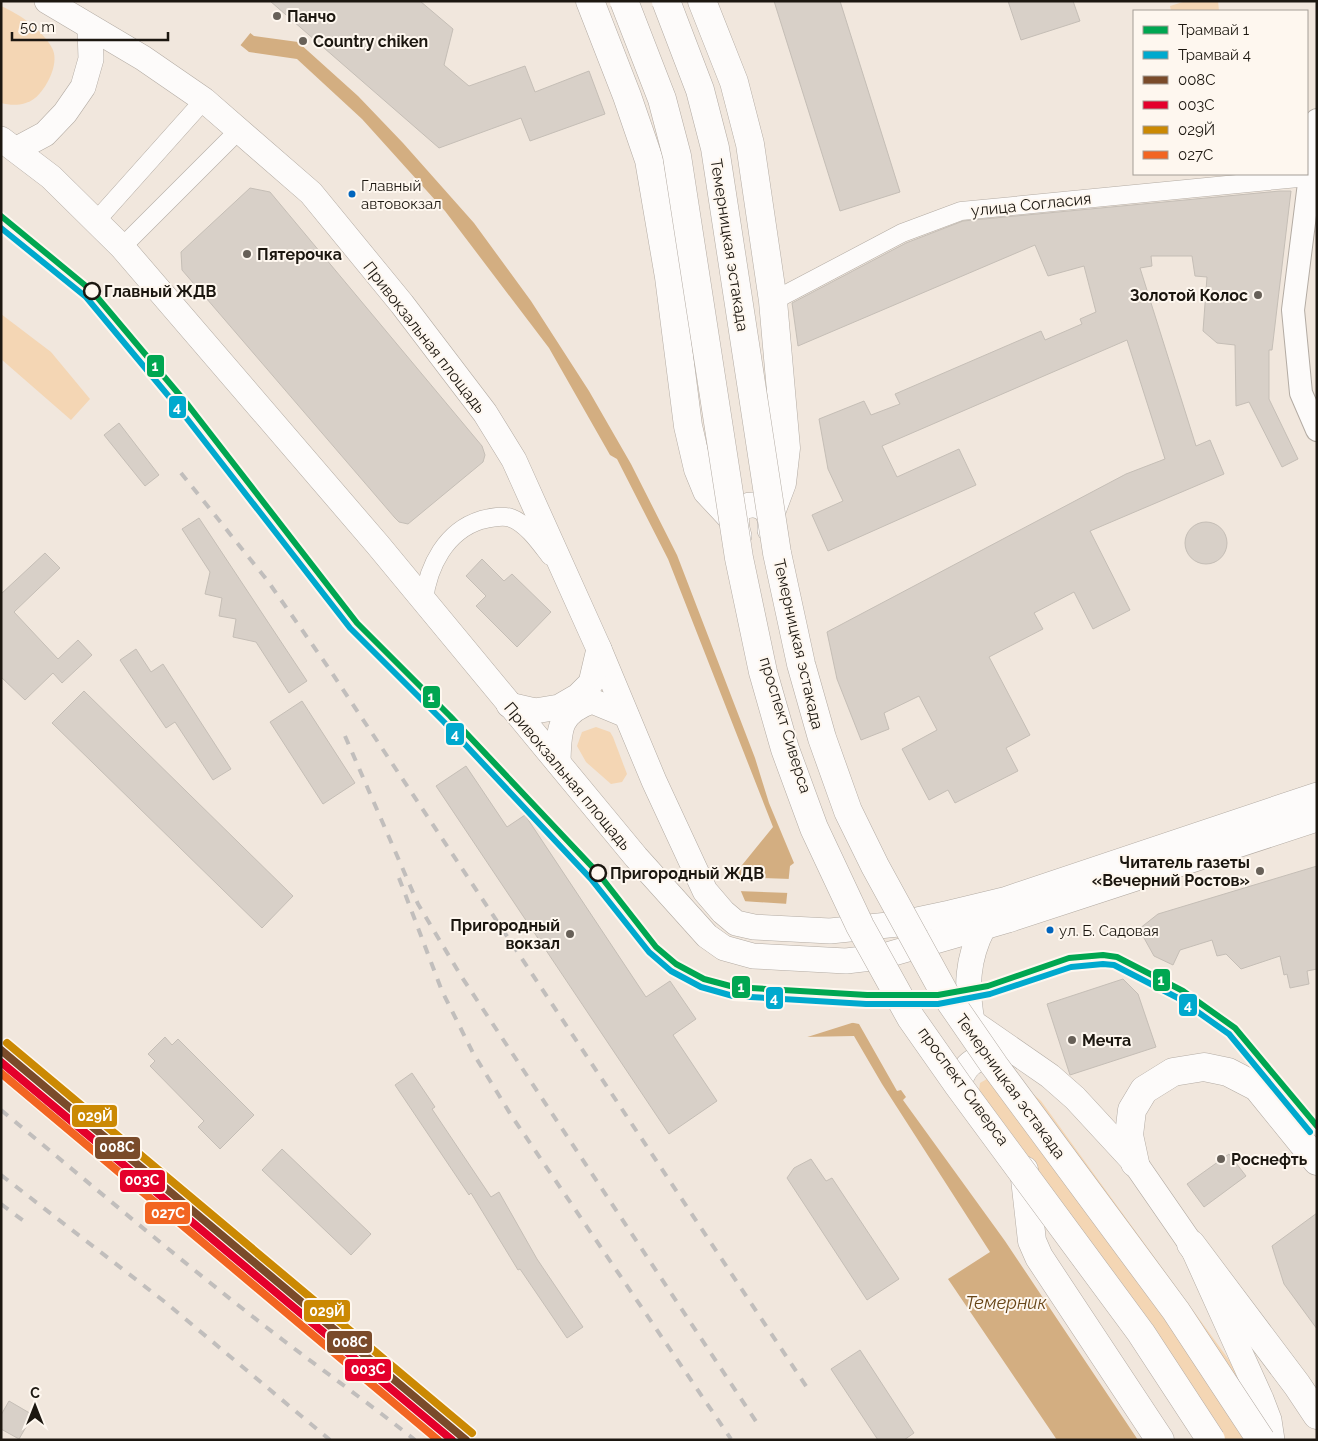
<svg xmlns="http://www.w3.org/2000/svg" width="1318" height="1441" font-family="Raleway,sans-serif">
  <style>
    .green { fill: #f4d6b4 }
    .water { fill: #d3ae81 }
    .pier { fill: #f1e7dd }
    .building { fill: #d8d0c8; stroke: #c5beb6 }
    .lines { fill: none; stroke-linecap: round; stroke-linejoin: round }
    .minor-casing { stroke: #b3aba3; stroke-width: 19 }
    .tertiary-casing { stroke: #b3aba3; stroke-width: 24 }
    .secondary-casing { stroke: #b3aba3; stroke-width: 26 }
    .primary-casing { stroke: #b3aba3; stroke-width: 29 }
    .minor { stroke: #fdfbfa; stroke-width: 18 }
    .tertiary { stroke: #fdfbfa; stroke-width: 22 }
    .secondary { stroke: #fdfbfa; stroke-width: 25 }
    .primary { stroke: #fdfbfa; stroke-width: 28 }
    .rail { stroke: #c1bebc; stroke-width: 4; stroke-dasharray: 9 9; stroke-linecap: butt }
    .primary-bridge-casing { stroke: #b3aba3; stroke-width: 29; stroke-linecap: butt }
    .primary-bridge { stroke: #fdfbfa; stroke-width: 28 }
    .rail-1-casing { stroke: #fef7ef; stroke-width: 11 }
    .rail-2-casing { stroke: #fef7ef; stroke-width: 11 }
    .rail-3-casing { stroke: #fef7ef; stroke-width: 11 }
    .rail-4-casing { stroke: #fef7ef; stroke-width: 11 }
    .rail-1 { stroke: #7a4b2a; stroke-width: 8 }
    .rail-2 { stroke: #e4002b; stroke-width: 8 }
    .rail-3 { stroke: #cb8903; stroke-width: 8 }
    .rail-4 { stroke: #f26522; stroke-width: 8 }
    .tram-1-casing { stroke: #fef7ef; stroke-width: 10 }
    .tram-2-casing { stroke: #fef7ef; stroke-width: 10 }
    .tram-1 { stroke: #00a651; stroke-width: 6 }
    .tram-2 { stroke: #00a9ce; stroke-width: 6 }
    .poi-dot { fill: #676058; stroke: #fef7ef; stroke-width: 2 }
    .bus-dot { fill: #0065bd; stroke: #fef7ef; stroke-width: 2 }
    .stop-dot { fill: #fef7ef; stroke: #1c1710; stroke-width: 2.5 }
    .labels { text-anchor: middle; stroke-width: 4; stroke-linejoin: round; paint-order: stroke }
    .bus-label { font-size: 15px; fill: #1c1710; stroke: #fef7ef; text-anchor: start }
    .poi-label { font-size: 16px; font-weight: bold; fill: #1c1710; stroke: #fef7ef; text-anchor: start }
    .street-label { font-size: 16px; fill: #1c1710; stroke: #fef7ef }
    .stop-label { font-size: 16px; font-weight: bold; fill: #1c1710; stroke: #fef7ef; text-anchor: start }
    .water-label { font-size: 18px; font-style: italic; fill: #664416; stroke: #fef7ef }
    .line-badge { stroke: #fef7ef; stroke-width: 2 }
    .badge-label { font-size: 14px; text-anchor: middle; font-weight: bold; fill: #fff }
  </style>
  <rect width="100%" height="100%" fill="#f1e7dd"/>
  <g class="green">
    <polygon points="1186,1 1218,1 1219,11 1171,11 1170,6"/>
    <path d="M1 6C21 15 44 31 53 50 59 65 46 89 35 98 25 106 12 106 1 103Z"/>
    <polygon points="1,314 51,352 90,399 71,420 1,359"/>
    <polygon points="596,727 610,732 613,737 627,774 622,782 611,784 586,762 577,746 582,732"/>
    <polygon points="992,1076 1013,1076 1041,1101 1229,1360 1265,1430 1263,1440 1217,1440 977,1104 980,1083"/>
  </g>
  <polygon class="water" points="186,1 210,1 254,36 298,42 358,96 403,143 474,223 531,301 589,391 631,464 677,555 755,758 769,803 794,863 790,866 786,905 839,1020 859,1024 897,1091 901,1090 906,1097 903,1100 1005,1241 1138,1440 1057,1440 948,1279 990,1252 882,1084 854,1036 803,1037 734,875 773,827 668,559 617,459 610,455 549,348 445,211 362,119 297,59 249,52"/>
  <g class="pier">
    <polygon points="184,1 214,1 252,31 239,47"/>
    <polygon points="731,877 791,879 790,893 737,891"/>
    <polygon points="742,901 789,904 841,1018 858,1021 801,1039"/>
  </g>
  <g class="building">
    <polygon points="270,1 420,1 453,29 444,65 469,86 525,66 535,92 589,71 605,114 530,141 521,118 439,148"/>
    <polygon points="774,1 840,1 900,192 840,211"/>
    <polygon points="1008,1 1073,1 1080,21 1021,40"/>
    <polygon points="250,188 270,192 482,446 485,455 483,462 408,524 399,522 395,518 182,270 181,252"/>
    <polygon points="1280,191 1291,191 1272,350 1269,350 1269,399 1298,459 1282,467 1249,402 1236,406 1235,345 1217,343 1203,331 1207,277 1195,276 1192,256 1151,256 1152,266 1140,268 1196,446 1210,440 1224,474 1090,531 1130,610 1093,629 1074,592 1034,613 1043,629 989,657 1030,735 1006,748 1018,771 955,803 948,790 929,800 902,749 937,730 919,696 884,713 889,729 861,740 837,679 827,632 1126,474 1165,459 1127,340 882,446 897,477 959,449 976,485 828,551 812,515 843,501 828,469 819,419 864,401 871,415 900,404 895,394 1041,331 1045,340 1082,324 1080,319 1096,312 1084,266 1048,276 1035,245 798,346 792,303 906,243 963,221"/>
    <polygon points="119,423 159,475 145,486 104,435"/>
    <polygon points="199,518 307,681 289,693 256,642 233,637 236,619 219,616 222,598 205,594 210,572 182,529"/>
    <circle cx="1206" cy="543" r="21"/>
    <polygon points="45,553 60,568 14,612 58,659 78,640 92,655 62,683 53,673 25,700 1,677 1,594"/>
    <polygon points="482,559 504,581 512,574 551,612 517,647 476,606 486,596 466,576"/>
    <polygon points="136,649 151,672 163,664 231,769 213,780 175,722 166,728 120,660"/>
    <polygon points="84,691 293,896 262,928 52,723"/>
    <polygon points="302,701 355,783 323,804 270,722"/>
    <polygon points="466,766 507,827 525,815 646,997 670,981 696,1019 673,1035 717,1101 669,1134 436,786"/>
    <polygon points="1317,866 1317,969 1307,971 1309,984 1290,988 1287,974 1284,975 1280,956 1241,969 1226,954 1217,956 1212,940 1180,950 1173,965 1154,956 1139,929 1158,914"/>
    <polygon points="1123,979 1138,994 1156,1047 1070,1075 1047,1004"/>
    <polygon points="165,1037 172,1045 178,1039 254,1115 220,1149 198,1127 204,1121 150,1066 155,1061 148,1054"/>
    <polygon points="412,1073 435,1107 432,1109 491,1197 499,1192 537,1259 583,1327 567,1338 520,1269 518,1270 471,1193 469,1195 395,1085"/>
    <polygon points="282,1149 371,1234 351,1255 262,1170"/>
    <polygon points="1229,1154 1246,1176 1204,1207 1187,1184"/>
    <polygon points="811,1159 826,1181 832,1178 899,1279 867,1300 787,1178 794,1168"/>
    <polygon points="1317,1213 1317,1329 1284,1284 1272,1246"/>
    <polygon points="860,1350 914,1433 904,1440 878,1440 831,1369"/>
    <polygon points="9,1401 33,1415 19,1439 1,1429 1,1415"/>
  </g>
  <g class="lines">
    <g class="minor-casing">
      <g id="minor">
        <polyline points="96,221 204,100"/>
        <polyline points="122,247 239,130"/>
        <polyline points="773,301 902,233 961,211 1309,177"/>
        <path d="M424 600C428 566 446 531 481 520 490 518 502 515 511 518 527 524 540 543 550 556"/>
      </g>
    </g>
    <g class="tertiary-casing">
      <polyline id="tertiary" points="1317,120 1293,310 1301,393 1317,430"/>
    </g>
    <g class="secondary-casing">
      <g id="secondary">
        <polyline points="47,1 143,58 204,100 311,193 402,304 485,413 514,460 599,649 654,781 705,891 723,912 736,923 754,927 830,931 898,924 950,913 1004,900 1317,795"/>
        <polyline points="1,139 51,177 122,247 378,545 636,857 707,936 724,948 753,956 846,961 880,957 1008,920 1317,819"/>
        <polyline points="17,149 45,134 65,113 83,87 91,59 90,28"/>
        <path d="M739 536C737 529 734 519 738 512 745 502 763 503 769 514 771 518 770 525 770 530"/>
        <polyline points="509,705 535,711 559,707 578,696 591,683 599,649"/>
        <path d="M558 762C559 730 558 713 592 701L626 715"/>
        <polyline points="962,1015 1050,1076 1075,1098 1135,1163 1191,1244 1261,1399 1269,1420 1272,1440"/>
        <path d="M972 1021C966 988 967 959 983 928"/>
        <path d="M960 1083C964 1059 986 1054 1007 1054"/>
      </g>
    </g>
    <g class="primary-casing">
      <g id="primary">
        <polyline points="590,1 627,96 649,160 669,277 688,426 698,469 707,491 735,521"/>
        <polyline points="702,1 734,82 750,144 773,301 786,448 782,483 770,515"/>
        <polyline points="1135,1163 1129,1135 1132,1110 1144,1090 1173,1072 1204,1067 1228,1072 1257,1087 1317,1161"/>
        <polyline points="1024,1170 1032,1241 1039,1257 1160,1440"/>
        <polyline points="1191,1244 1297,1385 1317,1415"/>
      </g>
    </g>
    <use href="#minor" class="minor"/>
    <use href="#tertiary" class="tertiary"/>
    <use href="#secondary" class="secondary"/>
    <use href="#primary" class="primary"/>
    <g class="rail">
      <polyline points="181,473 267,580 328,667 808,1389"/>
      <polyline points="345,736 418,904 461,976 757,1423"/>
      <polyline points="399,878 442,991 473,1053 511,1115 731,1439"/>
      <polyline points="1,1068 444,1440"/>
      <path d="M1 1110C89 1183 176 1257 266 1327 315 1365 366 1401 415 1440"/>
      <polyline points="1,1175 165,1302 330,1440"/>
      <polyline points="1,1204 29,1225"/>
    </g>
    <g class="primary-bridge-casing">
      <g id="primary-bridge">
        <polyline points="624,1 662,99 677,156 739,558 763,672 785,749 814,828 860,926 911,1018 958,1085 1141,1333 1211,1440"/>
        <polyline points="666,1 700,90 715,148 777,553 801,664 822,738 848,811 875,866 945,994 994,1065 1176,1311 1261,1440"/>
      </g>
    </g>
    <use href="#primary-bridge" class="primary-bridge"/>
    <g class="rail-1-casing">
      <polyline id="rail-1" points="1,1050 466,1440"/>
    </g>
    <g class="rail-2-casing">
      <polyline id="rail-2" points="1,1062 452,1440"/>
    </g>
    <g class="rail-3-casing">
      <polyline id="rail-3" points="7,1043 472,1433"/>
    </g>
    <g class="rail-4-casing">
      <polyline id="rail-4" points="1,1073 438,1440"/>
    </g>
    <use href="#rail-1" class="rail-1"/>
    <use href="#rail-2" class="rail-2"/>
    <use href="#rail-3" class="rail-3"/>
    <use href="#rail-4" class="rail-4"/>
    <g class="tram-1-casing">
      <polyline id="tram-1" points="1,216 92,291 188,405 357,623 450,716 598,873 656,947 676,964 704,979 734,987 867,995 938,995 988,986 1069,958 1103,955 1117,957 1183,991 1235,1028 1317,1126"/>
    </g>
    <g class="tram-2-casing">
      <polyline id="tram-2" points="1,228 86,297 181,411 350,628 444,722 591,879 649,952 671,971 701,987 733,996 866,1004 938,1004 990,994 1071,967 1103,964 1114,965 1178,998 1229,1034 1310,1132"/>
    </g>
    <use href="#tram-1" class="tram-1"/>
    <use href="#tram-2" class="tram-2"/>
  </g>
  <g class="poi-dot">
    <circle cx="277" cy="16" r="5"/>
    <circle cx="303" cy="41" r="5"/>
    <circle cx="247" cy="254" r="5"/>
    <circle cx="1258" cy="295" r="5"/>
    <circle cx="1260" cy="871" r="5"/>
    <circle cx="570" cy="934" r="5"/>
    <circle cx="1072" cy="1040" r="5"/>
    <circle cx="1221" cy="1159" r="5"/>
  </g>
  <g class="bus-dot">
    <circle cx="352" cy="194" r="4.5"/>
    <circle cx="1050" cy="930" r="4.5"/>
  </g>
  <g class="stop-dot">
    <circle cx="92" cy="291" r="8"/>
    <circle cx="598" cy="873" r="8"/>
  </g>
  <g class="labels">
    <g class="bus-label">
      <text x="361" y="191">Главный<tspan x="361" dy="18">автовокзал</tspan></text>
      <text x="1059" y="936">ул. Б. Садовая</text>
    </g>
    <g class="poi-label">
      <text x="287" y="22">Панчо</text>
      <text x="313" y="47">Country chiken</text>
      <text x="257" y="260">Пятерочка</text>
      <text x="1248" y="301" text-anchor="end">Золотой Колос</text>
      <text x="1250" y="868" text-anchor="end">Читатель газеты<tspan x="1250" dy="18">«Вечерний Ростов»</tspan></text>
      <text x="560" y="931" text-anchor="end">Пригородный<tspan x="560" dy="18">вокзал</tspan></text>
      <text x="1082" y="1046">Мечта</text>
      <text x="1231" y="1165">Роснефть</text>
    </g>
    <g class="street-label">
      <text transform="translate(1031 204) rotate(-6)" y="6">улица Согласия</text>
      <text transform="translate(730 245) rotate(81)" y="6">Темерницкая эстакада</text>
      <text transform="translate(425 337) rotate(52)" y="6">Привокзальная площадь</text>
      <text transform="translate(799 644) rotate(77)" y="6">Темерницкая эстакада</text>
      <text transform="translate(786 725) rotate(73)" y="6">проспект Сиверса</text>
      <text transform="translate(568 776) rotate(50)" y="6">Привокзальная площадь</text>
      <text transform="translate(964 1086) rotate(54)" y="6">проспект Сиверса</text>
      <text transform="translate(1011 1086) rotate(54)" y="6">Темерницкая эстакада</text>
    </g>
    <g class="stop-label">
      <text x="104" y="297">Главный ЖДВ</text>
      <text x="610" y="879">Пригородный ЖДВ</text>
    </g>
    <g class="water-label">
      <text x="1006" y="1309">Темерник</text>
    </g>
  </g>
  <g class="line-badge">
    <rect x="146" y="354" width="19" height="24" rx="5" fill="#00a651"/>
    <rect x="168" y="395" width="19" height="24" rx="5" fill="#00a9ce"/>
    <rect x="422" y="685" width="19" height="24" rx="5" fill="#00a651"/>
    <rect x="445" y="722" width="20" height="24" rx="5" fill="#00a9ce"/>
    <rect x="1152" y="968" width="19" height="24" rx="5" fill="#00a651"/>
    <rect x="731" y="975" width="20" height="24" rx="5" fill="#00a651"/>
    <rect x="765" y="986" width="19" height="24" rx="5" fill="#00a9ce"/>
    <rect x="1178" y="993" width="20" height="24" rx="5" fill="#00a9ce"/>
    <rect x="71" y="1104" width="47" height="24" rx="5" fill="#cb8903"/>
    <rect x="94" y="1136" width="47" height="24" rx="5" fill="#7a4b2a"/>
    <rect x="119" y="1169" width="47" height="24" rx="5" fill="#e4002b"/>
    <rect x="144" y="1201" width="47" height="24" rx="5" fill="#f26522"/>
    <rect x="303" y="1299" width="48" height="24" rx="5" fill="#cb8903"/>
    <rect x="326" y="1330" width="47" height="24" rx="5" fill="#7a4b2a"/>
    <rect x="344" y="1358" width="48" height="24" rx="5" fill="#e4002b"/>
  </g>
  <g class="badge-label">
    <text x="155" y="371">1</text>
    <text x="177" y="412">4</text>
    <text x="431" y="702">1</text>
    <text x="455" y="739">4</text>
    <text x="1161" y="985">1</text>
    <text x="741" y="992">1</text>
    <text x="774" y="1003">4</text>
    <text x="1188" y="1010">4</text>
    <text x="95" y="1121">029Й</text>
    <text x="117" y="1152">008С</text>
    <text x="142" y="1185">003С</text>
    <text x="168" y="1218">027С</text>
    <text x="327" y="1316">029Й</text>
    <text x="350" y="1347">008С</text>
    <text x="368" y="1374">003С</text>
  </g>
  <rect width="1318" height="1441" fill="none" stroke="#1c1710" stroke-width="5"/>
  <rect x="1133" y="10" width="175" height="165" fill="#fef7ef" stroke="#a49d96"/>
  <rect x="1143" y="26" width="25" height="8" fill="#00a651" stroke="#a49d96"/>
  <text x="1178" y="35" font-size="15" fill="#1c1710">Трамвай 1</text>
  <rect x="1143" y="51" width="25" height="8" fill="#00a9ce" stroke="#a49d96"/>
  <text x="1178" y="60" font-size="15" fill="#1c1710">Трамвай 4</text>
  <rect x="1143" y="76" width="25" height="8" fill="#7a4b2a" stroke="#a49d96"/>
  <text x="1178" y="85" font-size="15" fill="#1c1710">008С</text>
  <rect x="1143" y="101" width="25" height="8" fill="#e4002b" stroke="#a49d96"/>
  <text x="1178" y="110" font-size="15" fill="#1c1710">003С</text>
  <rect x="1143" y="126" width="25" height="8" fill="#cb8903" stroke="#a49d96"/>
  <text x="1178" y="135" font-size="15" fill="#1c1710">029Й</text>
  <rect x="1143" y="151" width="25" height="8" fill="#f26522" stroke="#a49d96"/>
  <text x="1178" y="160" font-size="15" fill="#1c1710">027С</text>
  <g transform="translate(35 1406)" stroke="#fef7ef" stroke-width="4" paint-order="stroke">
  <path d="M0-4L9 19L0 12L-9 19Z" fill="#1c1710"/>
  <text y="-8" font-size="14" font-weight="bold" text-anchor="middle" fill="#1c1710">С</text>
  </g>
  <path d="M12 32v8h156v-8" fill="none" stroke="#1c1710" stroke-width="2.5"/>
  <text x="20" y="32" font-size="15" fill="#1c1710" stroke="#fef7ef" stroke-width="4" paint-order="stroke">50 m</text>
</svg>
